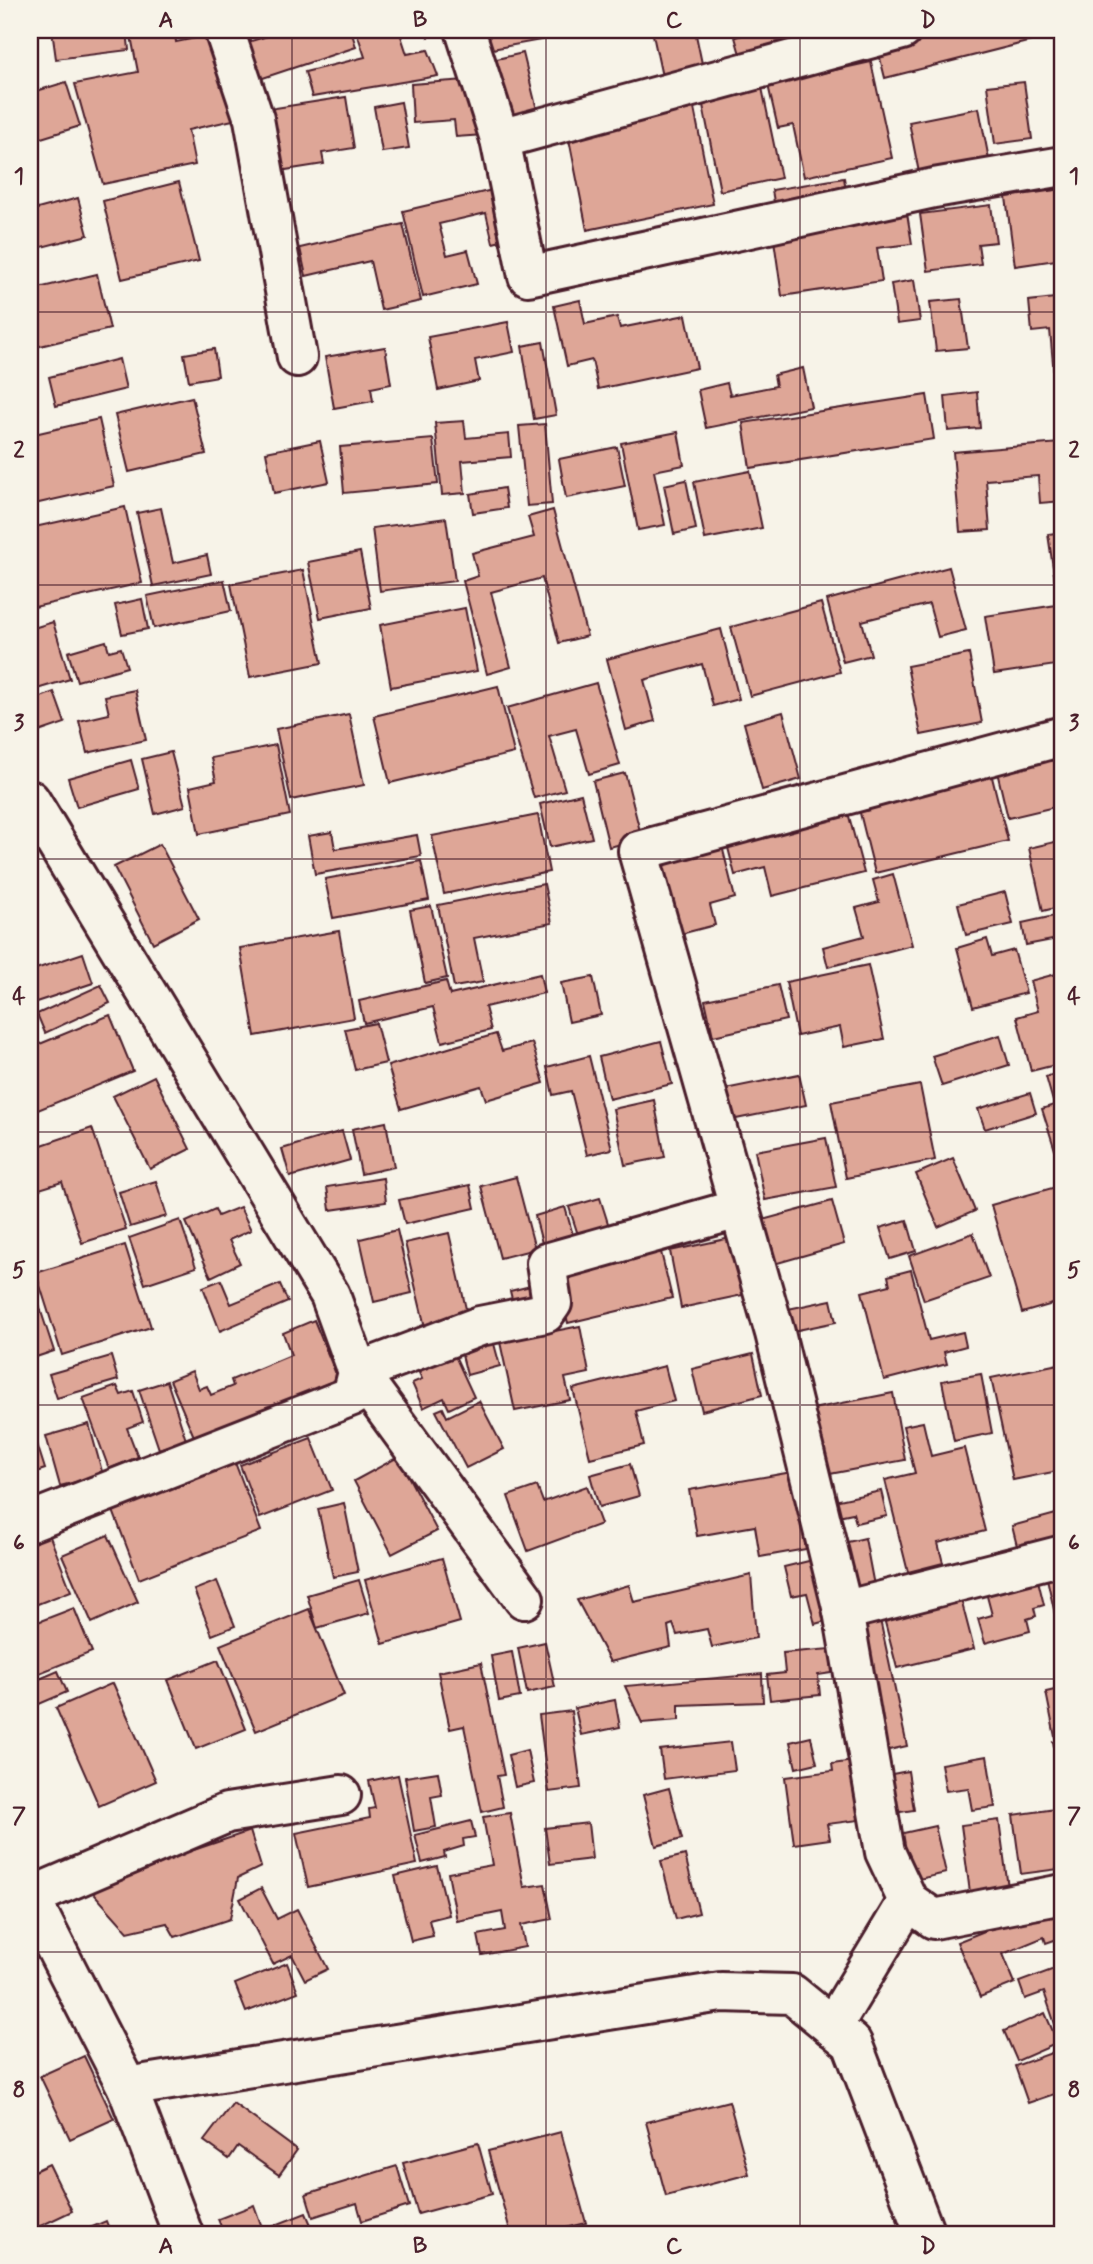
<svg xmlns="http://www.w3.org/2000/svg" width="1093" height="2264" font-family="Mynerve,sans-serif">
  <style>
    .building { fill: #dea697; stroke: #4a1f2b; stroke-width: 2 }
    .lines { fill: none; stroke-linecap: round; stroke-linejoin: round }
    .minor-casing { stroke: #4a1f2b; stroke-width: 44 }
    .minor { stroke: #f7f3e8; stroke-width: 38 }
    .grid { fill: none; stroke: #4a1f2b; stroke-width: 2; stroke-opacity: 0.55 }
    .neatline { fill: none; stroke: #4a1f2b; stroke-width: 2.5 }
    .grid-label { font-size: 23px; text-anchor: middle; font-weight: bold; fill: #4a1f2b }
  </style>
  <rect width="100%" height="100%" fill="#f7f3e8"/>
  <filter id="ink" filterUnits="userSpaceOnUse"><feTurbulence type="fractalNoise" baseFrequency=".0143" numOctaves="2"/><feDisplacementMap in="SourceGraphic" scale="14" xChannelSelector="R" yChannelSelector="G"/><feConvolveMatrix kernelMatrix="1 2 1 2 8 2 1 2 1" color-interpolation-filters="sRGB"/></filter>
  <g filter="url(#ink)">
    <g class="building">
      <polygon points="52,30 127,30 129,50 56,59"/>
      <polygon points="137,30 174,30 176,42 215,34 233,120 188,130 195,165 103,184 75,84 138,72 130,31"/>
      <polygon points="287,30 351,30 356,47 260,79 248,42"/>
      <polygon points="356,30 399,30 407,54 428,50 438,76 312,97 305,72 365,57"/>
      <polygon points="425,30 443,30 428,37"/>
      <polygon points="477,30 567,30 568,35 481,51"/>
      <polygon points="652,30 695,30 705,78 664,86"/>
      <polygon points="761,30 811,30 816,48 744,68 735,37"/>
      <polygon points="923,30 1063,30 1063,33 885,78 876,42"/>
      <polygon points="523,53 539,118 503,127 488,61"/>
      <polygon points="871,62 892,158 804,177 793,125 778,128 768,85"/>
      <polygon points="480,79 484,135 456,137 454,120 413,123 411,84"/>
      <polygon points="66,82 80,126 38,139 30,113 30,93"/>
      <polygon points="1024,82 1032,139 995,144 987,86"/>
      <polygon points="761,83 781,178 720,191 701,95"/>
      <polygon points="346,97 354,148 322,153 324,164 279,171 269,109"/>
      <polygon points="401,102 409,148 382,152 374,107"/>
      <polygon points="694,108 713,204 587,230 568,134"/>
      <polygon points="979,108 992,175 922,188 909,122"/>
      <polygon points="30,141 38,167 30,169"/>
      <polygon points="844,178 848,201 776,214 772,190"/>
      <polygon points="179,182 199,261 122,279 103,201"/>
      <polygon points="501,188 513,238 493,243 486,213 439,224 447,255 468,250 477,284 423,297 403,211"/>
      <polygon points="1063,189 1063,259 1015,266 1006,197"/>
      <polygon points="78,198 88,235 30,250 30,211"/>
      <polygon points="991,205 996,242 978,244 981,264 928,271 920,214"/>
      <polygon points="907,213 912,244 877,248 882,281 782,296 773,233"/>
      <polygon points="403,224 421,301 381,310 370,261 306,276 300,248"/>
      <polygon points="97,274 110,329 36,347 30,320 30,290"/>
      <polygon points="914,280 920,321 897,324 891,284"/>
      <polygon points="1063,297 1063,385 1055,386 1050,330 1032,332 1029,301"/>
      <polygon points="961,299 968,348 936,351 930,302"/>
      <polygon points="580,300 585,324 617,317 620,328 686,315 697,368 598,389 592,360 567,366 554,306"/>
      <polygon points="508,322 514,352 475,360 479,381 438,390 428,337"/>
      <polygon points="543,342 556,415 534,419 522,346"/>
      <polygon points="385,347 391,384 371,388 373,401 334,408 325,357"/>
      <polygon points="214,349 218,376 189,381 184,354"/>
      <polygon points="119,359 126,389 56,406 49,377"/>
      <polygon points="803,368 811,407 706,428 698,390 727,383 730,395 776,386 774,375"/>
      <polygon points="30,377 38,409 30,411"/>
      <polygon points="977,392 980,428 948,431 945,396"/>
      <polygon points="927,395 934,439 750,468 743,423"/>
      <polygon points="192,397 206,454 129,472 115,415"/>
      <polygon points="99,419 114,486 30,505 30,435"/>
      <polygon points="464,421 466,438 509,434 511,457 462,461 465,493 442,495 435,423"/>
      <polygon points="545,424 552,504 527,506 519,426"/>
      <polygon points="678,432 684,465 654,471 665,525 638,530 621,443"/>
      <polygon points="433,439 438,484 344,493 340,447"/>
      <polygon points="320,441 329,482 274,493 266,452"/>
      <polygon points="1060,443 1063,501 1040,503 1038,476 986,480 990,530 960,532 953,452"/>
      <polygon points="617,447 625,486 566,498 559,459"/>
      <polygon points="750,471 762,528 705,539 694,482"/>
      <polygon points="686,480 696,529 674,534 664,485"/>
      <polygon points="504,488 507,508 473,513 470,494"/>
      <polygon points="125,507 142,583 30,608 30,528"/>
      <polygon points="161,508 173,563 207,555 211,574 153,586 137,513"/>
      <polygon points="553,510 587,636 559,643 542,578 491,592 511,667 487,674 463,581 478,576 472,553 534,537 528,517"/>
      <polygon points="446,518 455,581 380,591 372,528"/>
      <polygon points="1063,532 1063,586 1056,588 1048,534"/>
      <polygon points="360,552 371,608 320,618 308,562"/>
      <polygon points="949,567 966,630 938,637 929,604 862,621 871,655 843,662 827,600"/>
      <polygon points="303,570 322,663 250,677 231,584"/>
      <polygon points="224,580 231,611 154,628 147,596"/>
      <polygon points="142,599 148,629 122,634 115,605"/>
      <polygon points="821,603 840,672 750,696 731,627"/>
      <polygon points="1063,604 1063,664 994,674 985,616"/>
      <polygon points="465,608 477,671 391,687 380,625"/>
      <polygon points="53,622 70,679 37,689 30,666 30,629"/>
      <polygon points="721,629 739,699 713,706 702,664 644,680 655,721 626,730 607,659"/>
      <polygon points="106,641 109,651 121,648 127,667 77,681 68,652"/>
      <polygon points="969,654 982,723 921,735 907,666"/>
      <polygon points="596,683 620,765 589,774 576,729 549,736 565,790 534,798 507,708"/>
      <polygon points="498,686 514,753 390,783 374,716"/>
      <polygon points="135,690 146,740 87,753 79,721 109,714 105,696"/>
      <polygon points="54,692 65,723 30,735 30,701"/>
      <polygon points="783,712 801,779 762,790 744,723"/>
      <polygon points="349,714 364,785 291,800 276,729"/>
      <polygon points="1063,743 1063,805 1008,818 994,759"/>
      <polygon points="276,745 290,815 199,834 190,787 216,781 211,758"/>
      <polygon points="171,752 185,806 155,814 142,759"/>
      <polygon points="131,760 139,789 77,807 68,778"/>
      <polygon points="988,761 1008,841 875,873 855,793"/>
      <polygon points="625,773 642,839 609,847 593,781"/>
      <polygon points="581,794 592,838 550,847 540,804"/>
      <polygon points="846,805 864,873 772,896 765,867 735,875 725,836"/>
      <polygon points="538,815 549,872 444,894 432,836"/>
      <polygon points="332,832 335,849 417,835 421,856 315,874 308,836"/>
      <polygon points="719,834 735,898 710,905 715,925 673,936 652,852"/>
      <polygon points="1063,840 1063,906 1043,911 1029,848"/>
      <polygon points="160,844 199,919 153,943 114,867"/>
      <polygon points="421,861 429,900 333,918 325,879"/>
      <polygon points="893,874 912,945 828,967 823,947 864,936 856,908 879,902 873,880"/>
      <polygon points="544,884 552,923 474,938 483,982 454,987 438,905"/>
      <polygon points="1005,892 1013,924 966,935 958,904"/>
      <polygon points="431,906 447,978 425,983 410,910"/>
      <polygon points="1063,914 1063,938 1026,945 1022,923"/>
      <polygon points="339,931 354,1018 255,1036 240,948"/>
      <polygon points="987,939 992,956 1014,950 1026,993 973,1007 957,948"/>
      <polygon points="83,953 93,983 30,1004 30,971"/>
      <polygon points="868,965 884,1039 844,1047 840,1027 797,1036 786,982"/>
      <polygon points="1063,972 1063,1063 1031,1071 1017,1017 1038,1011 1030,981"/>
      <polygon points="540,974 544,993 485,1007 491,1030 442,1042 433,1007 364,1023 359,1001 446,981 450,995"/>
      <polygon points="593,977 601,1015 569,1022 561,983"/>
      <polygon points="101,985 110,1003 45,1033 37,1014"/>
      <polygon points="778,985 786,1020 713,1036 705,1000"/>
      <polygon points="110,1015 133,1071 33,1112 30,1105 30,1048"/>
      <polygon points="376,1023 386,1063 355,1070 345,1029"/>
      <polygon points="496,1034 502,1051 532,1043 544,1083 486,1100 481,1086 401,1109 388,1066"/>
      <polygon points="1000,1035 1009,1065 942,1086 932,1056"/>
      <polygon points="661,1041 672,1084 609,1099 599,1057"/>
      <polygon points="589,1056 612,1149 587,1155 571,1091 553,1095 547,1067"/>
      <polygon points="1063,1071 1063,1147 1055,1150 1042,1109 1054,1105 1046,1077"/>
      <polygon points="799,1074 806,1105 731,1120 725,1089"/>
      <polygon points="154,1076 190,1149 150,1169 113,1096"/>
      <polygon points="920,1085 935,1160 846,1178 831,1102"/>
      <polygon points="1030,1093 1036,1113 985,1129 978,1109"/>
      <polygon points="654,1100 665,1157 625,1165 613,1109"/>
      <polygon points="386,1122 394,1167 361,1174 352,1129"/>
      <polygon points="92,1128 126,1229 82,1243 62,1182 30,1192 30,1149"/>
      <polygon points="342,1131 350,1160 290,1177 282,1149"/>
      <polygon points="826,1138 836,1187 765,1200 755,1151"/>
      <polygon points="953,1158 975,1211 938,1227 916,1174"/>
      <polygon points="516,1177 535,1249 500,1258 481,1186"/>
      <polygon points="383,1178 386,1202 330,1210 327,1187"/>
      <polygon points="156,1181 167,1216 130,1227 119,1192"/>
      <polygon points="470,1185 475,1208 405,1224 399,1200"/>
      <polygon points="1063,1185 1063,1301 1022,1313 991,1205"/>
      <polygon points="600,1198 612,1236 581,1244 569,1207"/>
      <polygon points="832,1201 844,1244 767,1266 755,1222"/>
      <polygon points="240,1207 251,1230 229,1240 240,1263 211,1277 186,1222 215,1209 218,1216"/>
      <polygon points="565,1207 575,1242 544,1251 535,1216"/>
      <polygon points="180,1220 196,1267 145,1284 129,1238"/>
      <polygon points="907,1220 916,1251 890,1259 880,1228"/>
      <polygon points="397,1230 412,1293 374,1302 360,1239"/>
      <polygon points="449,1233 468,1318 425,1327 405,1243"/>
      <polygon points="973,1233 989,1278 924,1300 909,1256"/>
      <polygon points="740,1236 752,1293 681,1308 670,1251"/>
      <polygon points="125,1245 151,1327 62,1355 36,1273"/>
      <polygon points="661,1252 672,1298 568,1323 557,1277"/>
      <polygon points="911,1270 929,1340 963,1332 966,1346 944,1352 947,1364 884,1380 862,1292 890,1285 888,1276"/>
      <polygon points="221,1280 231,1304 280,1284 288,1302 220,1331 203,1287"/>
      <polygon points="547,1282 550,1298 514,1307 510,1291"/>
      <polygon points="33,1287 54,1351 30,1359 30,1288"/>
      <polygon points="831,1300 836,1322 793,1331 788,1309"/>
      <polygon points="314,1320 338,1379 195,1439 170,1380 192,1371 199,1389 207,1386 211,1395 233,1386 231,1380 291,1355 283,1333"/>
      <polygon points="580,1326 589,1373 565,1378 570,1400 515,1411 500,1342"/>
      <polygon points="493,1340 500,1366 467,1375 460,1347"/>
      <polygon points="450,1345 474,1397 449,1409 444,1398 423,1408 412,1383 422,1379 414,1362"/>
      <polygon points="753,1354 762,1395 702,1411 692,1369"/>
      <polygon points="111,1356 118,1380 57,1398 49,1374"/>
      <polygon points="1063,1363 1063,1470 1013,1480 991,1378"/>
      <polygon points="665,1366 674,1401 636,1411 644,1445 590,1458 573,1389"/>
      <polygon points="981,1374 992,1433 954,1441 942,1381"/>
      <polygon points="167,1381 186,1440 159,1449 139,1390"/>
      <polygon points="117,1386 121,1395 133,1391 143,1422 127,1428 138,1457 109,1469 83,1398"/>
      <polygon points="893,1393 905,1460 819,1476 807,1410"/>
      <polygon points="479,1401 504,1449 466,1468 436,1411 443,1408 447,1417"/>
      <polygon points="30,1422 45,1469 30,1474"/>
      <polygon points="923,1422 931,1456 964,1448 985,1531 938,1543 943,1563 908,1572 885,1480 915,1473 903,1426"/>
      <polygon points="89,1424 103,1475 60,1486 46,1436"/>
      <polygon points="311,1438 332,1490 260,1518 240,1465"/>
      <polygon points="231,1452 261,1531 139,1579 109,1500"/>
      <polygon points="398,1457 437,1531 392,1554 354,1481"/>
      <polygon points="630,1464 639,1496 599,1507 590,1475"/>
      <polygon points="792,1472 806,1549 760,1557 755,1526 697,1536 689,1490"/>
      <polygon points="537,1486 543,1502 587,1486 601,1524 528,1551 508,1496"/>
      <polygon points="881,1491 887,1516 856,1523 853,1513 828,1518 825,1503"/>
      <polygon points="344,1503 358,1572 333,1577 318,1509"/>
      <polygon points="1063,1512 1063,1547 1020,1558 1012,1526"/>
      <polygon points="49,1534 71,1591 30,1607 30,1541"/>
      <polygon points="108,1535 138,1602 92,1623 62,1555"/>
      <polygon points="865,1538 875,1591 850,1595 839,1544"/>
      <polygon points="442,1558 460,1622 383,1644 365,1580"/>
      <polygon points="821,1558 836,1618 815,1624 807,1593 791,1596 784,1567"/>
      <polygon points="1063,1561 1063,1631 1059,1632 1044,1565"/>
      <polygon points="1035,1568 1044,1605 1034,1608 1036,1616 1027,1619 1030,1631 985,1643 978,1619 992,1615 983,1581"/>
      <polygon points="751,1575 756,1638 712,1647 707,1629 677,1635 673,1624 668,1626 671,1647 610,1662 577,1600 629,1585 634,1602"/>
      <polygon points="359,1580 369,1613 317,1628 307,1595"/>
      <polygon points="217,1581 235,1626 212,1635 194,1590"/>
      <polygon points="958,1588 974,1649 897,1668 881,1607"/>
      <polygon points="74,1608 92,1652 37,1674 30,1655 30,1625"/>
      <polygon points="309,1609 344,1695 256,1731 220,1645"/>
      <polygon points="879,1615 907,1746 880,1752 852,1621"/>
      <polygon points="545,1642 555,1687 527,1693 518,1648"/>
      <polygon points="830,1649 832,1673 818,1675 820,1695 770,1700 767,1675 785,1673 783,1653"/>
      <polygon points="512,1652 520,1697 499,1701 491,1656"/>
      <polygon points="218,1660 246,1729 196,1749 168,1680"/>
      <polygon points="481,1663 504,1775 497,1776 503,1807 482,1812 464,1726 450,1729 438,1672"/>
      <polygon points="58,1671 67,1692 30,1708 30,1683"/>
      <polygon points="762,1674 763,1702 679,1705 679,1720 642,1723 625,1686"/>
      <polygon points="113,1683 156,1781 99,1806 56,1708"/>
      <polygon points="1063,1688 1063,1736 1055,1737 1046,1692"/>
      <polygon points="615,1700 620,1727 581,1735 575,1708"/>
      <polygon points="571,1711 581,1788 549,1792 539,1715"/>
      <polygon points="811,1737 817,1763 796,1768 790,1742"/>
      <polygon points="1063,1740 1063,1789 1062,1790 1053,1742"/>
      <polygon points="731,1742 735,1770 664,1779 660,1750"/>
      <polygon points="527,1750 534,1783 515,1787 508,1755"/>
      <polygon points="987,1756 995,1807 972,1810 968,1788 946,1791 941,1764"/>
      <polygon points="861,1760 867,1819 827,1824 830,1839 794,1844 785,1777 833,1771 832,1764"/>
      <polygon points="908,1771 914,1810 893,1813 887,1775"/>
      <polygon points="438,1772 442,1795 431,1797 436,1827 414,1831 405,1777"/>
      <polygon points="398,1775 417,1864 308,1887 296,1833 370,1818 369,1809 375,1808 369,1781"/>
      <polygon points="669,1788 682,1839 656,1846 643,1795"/>
      <polygon points="1063,1808 1063,1856 1057,1857 1059,1869 1021,1874 1013,1815"/>
      <polygon points="510,1813 524,1887 545,1884 552,1919 521,1925 525,1947 482,1955 478,1935 505,1930 502,1912 457,1921 448,1873 492,1865 483,1817"/>
      <polygon points="999,1820 1009,1895 971,1900 961,1825"/>
      <polygon points="471,1821 475,1837 463,1839 464,1846 444,1852 445,1857 422,1863 415,1835"/>
      <polygon points="588,1823 592,1859 550,1864 545,1828"/>
      <polygon points="935,1826 946,1873 910,1881 899,1834"/>
      <polygon points="250,1831 261,1867 238,1878 230,1919 175,1937 167,1923 128,1932 87,1886"/>
      <polygon points="685,1855 699,1913 676,1919 661,1861"/>
      <polygon points="437,1866 449,1915 429,1920 433,1936 411,1941 395,1876"/>
      <polygon points="261,1888 277,1919 297,1909 328,1969 305,1980 292,1955 273,1964 240,1899"/>
      <polygon points="1057,1902 1063,1917 1063,1937 1046,1943 1044,1937 1003,1954 1015,1983 980,1997 957,1942"/>
      <polygon points="287,1963 298,1992 246,2012 235,1984"/>
      <polygon points="1057,1968 1063,1986 1063,2031 1058,2033 1044,1992 1025,1999 1019,1982"/>
      <polygon points="1045,2013 1058,2043 1017,2061 1004,2031"/>
      <polygon points="1054,2052 1063,2079 1063,2091 1028,2103 1015,2066"/>
      <polygon points="84,2056 114,2119 70,2139 40,2076"/>
      <polygon points="729,2101 749,2174 666,2196 646,2122"/>
      <polygon points="233,2103 297,2150 279,2175 238,2146 229,2159 204,2141"/>
      <polygon points="561,2132 586,2223 542,2234 511,2234 488,2151"/>
      <polygon points="478,2143 492,2194 418,2214 403,2163"/>
      <polygon points="49,2164 72,2211 30,2231 30,2173"/>
      <polygon points="397,2166 409,2206 362,2221 357,2203 313,2217 306,2194"/>
      <polygon points="254,2205 263,2230 306,2213 315,2234 224,2234 218,2219"/>
      <polygon points="106,2221 111,2234 76,2234"/>
      <polygon points="404,2228 406,2234 378,2234"/>
    </g>
    <g class="lines">
      <g class="minor-casing">
        <g id="minor">
          <polyline points="224,30 254,119 297,357"/>
          <polyline points="465,30 500,139 528,276 934,188 1063,166"/>
          <polyline points="500,139 902,30"/>
          <polyline points="1063,736 638,851 775,1333 843,1611 885,1852 908,1901 934,1919 1063,1894"/>
          <polyline points="30,800 330,1295 358,1372 352,1396 30,1522"/>
          <polyline points="524,1599 358,1372 480,1326 545,1313 552,1303 546,1263 738,1209"/>
          <polyline points="843,1611 1063,1555"/>
          <polyline points="30,1897 227,1813 341,1795"/>
          <polyline points="30,1898 127,2087 183,2234"/>
          <polyline points="832,2027 908,1901"/>
          <polyline points="127,2087 721,1992 792,1994 852,2043 925,2234"/>
        </g>
      </g>
      <use href="#minor" class="minor"/>
    </g>
  </g>
  <path class="grid" d="M292 30V2234M546 30V2234M800 30V2234M30 312H1063M30 585H1063M30 859H1063M30 1132H1063M30 1405H1063M30 1679H1063M30 1952H1063"/>
  <rect width="1093" height="2264" fill="none" stroke="#f7f3e8" stroke-width="77"/>
  <rect x="38" y="38" width="1016" height="2188" class="neatline"/>
  <g class="grid-label">
    <text x="166" y="27">A</text>
    <text x="420" y="27">B</text>
    <text x="674" y="27">C</text>
    <text x="928" y="27">D</text>
    <text x="19" y="183">1</text>
    <text x="1074" y="183">1</text>
    <text x="19" y="457">2</text>
    <text x="1074" y="457">2</text>
    <text x="19" y="730">3</text>
    <text x="1074" y="730">3</text>
    <text x="19" y="1003">4</text>
    <text x="1074" y="1003">4</text>
    <text x="19" y="1277">5</text>
    <text x="1074" y="1277">5</text>
    <text x="19" y="1550">6</text>
    <text x="1074" y="1550">6</text>
    <text x="19" y="1823">7</text>
    <text x="1074" y="1823">7</text>
    <text x="19" y="2097">8</text>
    <text x="1074" y="2097">8</text>
    <text x="166" y="2253">A</text>
    <text x="420" y="2253">B</text>
    <text x="674" y="2253">C</text>
    <text x="928" y="2253">D</text>
  </g>
</svg>
